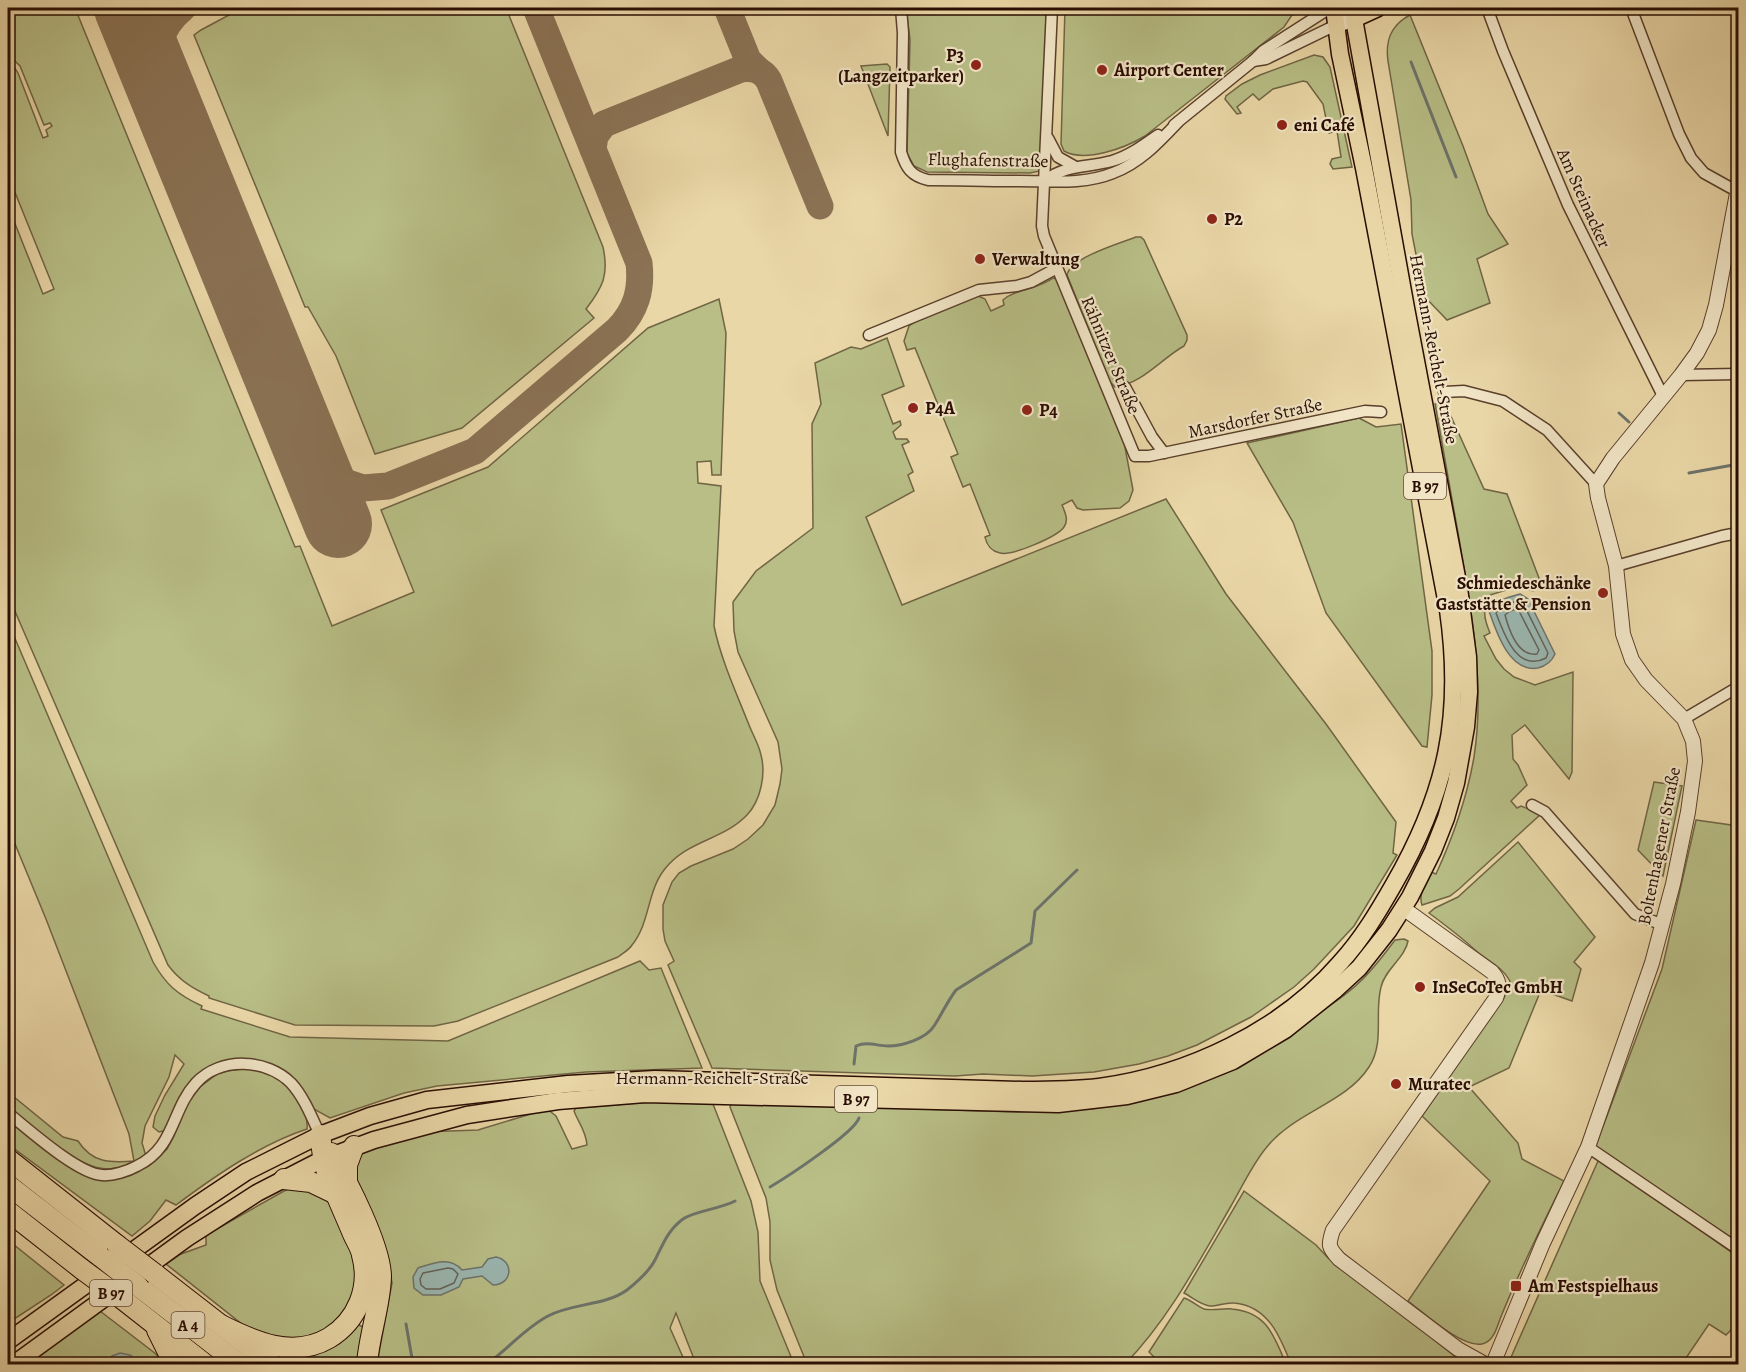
<svg xmlns="http://www.w3.org/2000/svg" width="1746" height="1372" font-family="Alegreya,serif">
  <style>
    .green { fill: #b8be86; stroke: #706544; stroke-width: 1.5 }
    .water { fill: #9bb7b1; stroke: #6d736b; stroke-width: 1.5 }
    .lines { fill: none; stroke-linecap: round; stroke-linejoin: round }
    .shore { stroke: #62625a; stroke-width: 1.5 }
    .stream { stroke: #6d736b; stroke-width: 3 }
    .taxiway { stroke: #8a7254; stroke-width: 27 }
    .runway { stroke: #8a7254; stroke-width: 68 }
    .minor-casing { stroke: #593f2b; stroke-width: 13 }
    .tertiary-casing { stroke: #593f2b; stroke-width: 16 }
    .secondary-casing { stroke: #290c02; stroke-width: 17 }
    .primary-casing { stroke: #290c02; stroke-width: 19 }
    .motorway-casing { stroke: #290c02; stroke-width: 22 }
    .minor { stroke: #f1e5c6; stroke-width: 10 }
    .tertiary { stroke: #f1e5c6; stroke-width: 14 }
    .secondary { stroke: #f1e5c6; stroke-width: 15 }
    .primary { stroke: #ead7a7; stroke-width: 16 }
    .motorway { stroke: #ead7a7; stroke-width: 20 }
    .motorway-bridge-casing { stroke: #290c02; stroke-width: 22; stroke-linecap: butt }
    .motorway-bridge { stroke: #ead7a7; stroke-width: 20 }
    .poi-dot { fill: #8f2418; stroke: #f1e5c6; stroke-width: 2 }
    .labels { text-anchor: middle; stroke-width: 4.5; stroke-linejoin: round; paint-order: stroke }
    .shield { fill: #f1e5c6; stroke: #654d3d; stroke-width: 1.5 }
    .shield-label { font-size: 16px; font-weight: bold; fill: #290c02 }
    .poi-label { font-size: 18px; font-weight: bold; fill: #290c02; stroke: #f1e5c6; text-anchor: start }
    .street-label { font-size: 18px; fill: #290c02; stroke: #f1e5c6 }
  </style>
  <rect width="100%" height="100%" fill="#ead7a7"/>
  <filter id="stains"><feTurbulence type="fractalNoise" baseFrequency=".00333" numOctaves="4"/><feColorMatrix values="0 0 0 0 .2 0 0 0 0 .09 0 0 0 0 .02 0 0 0 .5 -.17"/></filter>
  <radialGradient id="worn" r=".72"><stop offset=".6" stop-color="#630" stop-opacity="0"/><stop offset="1" stop-color="#630" stop-opacity=".3"/></radialGradient>
  <g class="green">
    <path d="M8 8H75L295 547 300 546 332 626 414 592 381 510 488 467 648 328 719 299 726 333 721 475H712L711 461 697 462 698 483 721 486 714 626C721 660 736 692 749 725 753 735 759 745 761 755 766 774 761 800 747 815 722 841 687 840 664 870 647 892 650 923 632 945 629 950 623 953 618 957L458 1021 434 1026 295 1025 209 998V996C192 988 179 980 168 965L8 595V206L43 294 54 289 8 175V63L13 65 18 73 43 138 48 136 46 130 52 126 50 123 44 125 20 66 14 60 8 57Z"/>
    <path d="M242 8H506L603 247C609 275 603 287 586 309L594 318 462 428 375 454 336 356 308 307H305L194 35 201 30Z"/>
    <polygon points="906,8 1045,8 1047,30 1040,171 1030,173 927,172 914,166 907,153 910,40"/>
    <path d="M1065 8H1306L1292 15 1284 27 1145 136C1125 148 1085 163 1064 151L1061 144Z"/>
    <path d="M1410 15 1463 146 1488 214 1508 244 1477 259 1490 303 1447 320 1424 296 1412 234 1411 200 1388 61C1385 40 1391 25 1410 15Z"/>
    <polygon points="1314,55 1323,57 1330,67 1352,167 1333,169 1330,164 1332,159 1341,157 1337,131 1329,133 1323,104 1307,82 1303,81 1273,89 1259,100 1253,94 1237,107 1241,113 1237,114 1225,99 1226,96 1242,84 1260,75"/>
    <polygon points="887,64 890,67 888,136 861,66"/>
    <path d="M1136 237H1141L1144 240 1187 335V340L1184 346C1162 358 1142 384 1115 387L1110 382 1067 275C1070 258 1120 243 1136 237Z"/>
    <path d="M1053 278 1057 279 1059 282 1124 442 1133 490 1129 501 1120 508 1083 510 1077 508 1072 500 1062 505C1065 512 1069 520 1064 527 1057 537 1012 556 1000 553 991 551 987 546 985 537L990 535 970 484 963 487 951 457 958 454 915 348 907 350 904 341 909 326 918 320 978 296 985 299 991 311 1004 305 1003 300C1014 289 1038 290 1053 278Z"/>
    <polygon points="887,338 904,386 882,395 893,424 900,421 901,425 893,432 896,439 907,439 909,442 902,445 913,472 908,475 914,491 866,517 902,605 1166,499 1226,594 1326,724 1396,822 1393,853 1397,855 1354,926 1314,969 1294,987 1251,1017 1197,1045 1168,1056 1139,1064 1094,1072 1032,1076 983,1074 955,1076 712,1068 668,965 674,961 665,941 663,929 663,905 672,882 679,873 691,866 733,849 748,839 763,825 775,805 780,784 782,769 778,742 738,652 734,631 733,602 756,571 813,528 812,424 821,404 815,363 851,347 861,349"/>
    <path d="M1444 401 1484 489 1507 494 1542 586 1533 591 1519 586 1490 595C1483 612 1483 616 1490 633L1484 636 1496 659 1504 669 1514 677 1535 685 1573 672 1572 772 1569 779 1525 725 1512 735 1513 759 1518 765 1527 785 1511 801 1517 808 1521 806 1541 814 1459 889 1450 896 1422 905C1418 894 1426 882 1431 872L1436 874C1453 837 1467 798 1474 757 1485 686 1472 614 1460 544 1452 497 1443 451 1435 404Z"/>
    <polygon points="1359,418 1376,427 1401,424 1432,651 1432,695 1427,747 1422,746 1326,613 1293,522 1247,443"/>
    <path d="M8 622 153 962C166 985 178 995 202 1006L201 1009 290 1037 448 1041 640 961 649 970 661 968 702 1068 586 1072 437 1086 404 1093 330 1118 312 1108 275 1066 209 1069 167 1130 159 1132 153 1127 155 1116 165 1095 184 1064 175 1055 169 1077 145 1126 142 1143 146 1156C108 1182 82 1165 49 1140 35 1130 21 1119 8 1109V1092L63 1137 78 1141C92 1163 110 1163 134 1161L129 1134 46 919 8 827Z"/>
    <polygon points="1654,782 1682,786 1663,876 1638,850"/>
    <polygon points="1696,820 1738,826 1738,1242 1595,1148 1662,969"/>
    <path d="M1518 842 1595 937 1574 962 1581 969 1572 1001 1541 990 1509 1068 1469 1087 1518 1143 1522 1159 1564 1181C1541 1227 1519 1272 1500 1319 1497 1328 1493 1342 1482 1344 1462 1348 1424 1313 1408 1301L1490 1181 1422 1116 1504 998 1510 981C1502 966 1486 960 1474 949 1460 936 1445 925 1429 913L1435 908 1458 897Z"/>
    <path d="M1404 939 1408 941C1405 958 1385 969 1381 987 1374 1014 1385 1042 1369 1067 1345 1104 1294 1112 1266 1148 1252 1165 1242 1187 1231 1206 1199 1261 1169 1319 1125 1364H807L777 1290 770 1260V1222L766 1198 730 1107 732 1103 1017 1112 1091 1109 1147 1099 1322 1010C1356 990 1372 971 1395 940Z"/>
    <path d="M249 1068C256 1070 266 1071 272 1074 290 1084 309 1108 307 1129 261 1144 215 1176 176 1205L166 1200 150 1221 132 1236 8 1144V1118L78 1172 139 1171 150 1165 167 1149 174 1136 187 1104 200 1087 217 1074 227 1071Z"/>
    <path d="M651 1102 713 1104 751 1201 758 1232 760 1281 794 1364H696L676 1313 670 1328 686 1364H377L392 1283 387 1253 354 1184V1161L363 1152 421 1132 478 1130 547 1109 556 1116 572 1149 587 1145C586 1131 579 1124 574 1111L576 1108Z"/>
    <polygon points="1598,1161 1604,1162 1738,1257 1738,1323 1726,1335 1709,1324 1682,1364 1508,1364"/>
    <polygon points="296,1186 329,1195 355,1253 359,1288 340,1324 304,1344 257,1336 166,1264 181,1254 206,1245 206,1235 284,1191"/>
    <path d="M1244 1191 1316 1245 1328 1258 1408 1318 1464 1364H1291C1280 1336 1268 1306 1234 1303 1226 1302 1218 1306 1210 1306 1201 1305 1192 1297 1184 1293Z"/>
    <polygon points="8,1240 64,1285 51,1295 8,1323"/>
    <path d="M1184 1298C1191 1300 1197 1306 1204 1309 1212 1311 1224 1308 1232 1309 1267 1312 1274 1336 1286 1364H1161L1149 1352Z"/>
    <polygon points="100,1311 156,1354 164,1364 23,1364"/>
    <path d="M356 1323 366 1329 363 1364H288L280 1358 282 1356C320 1358 328 1345 356 1323Z"/>
  </g>
  <g class="water">
    <path d="M1520 594 1528 599 1555 654C1552 661 1546 666 1538 668 1509 673 1496 631 1489 611 1496 600 1509 597 1520 594Z"/>
    <path d="M496 1257C515 1261 512 1285 493 1285L482 1276 463 1279 459 1287 441 1295H423L414 1288 413 1277 418 1268C434 1263 450 1256 462 1270L482 1267 488 1259Z"/>
    <polygon points="120,1353 130,1355 142,1364 106,1364 112,1356"/>
  </g>
  <g class="lines">
    <g class="shore">
      <path d="M1519 600 1523 603 1548 653 1546 658C1517 673 1504 634 1496 613 1500 605 1511 603 1519 600Z"/>
      <path d="M1516 609 1519 611 1539 650 1537 654C1518 657 1509 630 1505 615L1510 611Z"/>
      <polygon points="448,1268 453,1269 458,1274 454,1283 440,1289 426,1289 421,1285 420,1279 423,1273"/>
    </g>
    <g class="stream">
      <polyline points="1411,62 1456,177"/>
      <polyline points="1619,413 1629,422"/>
      <polyline points="1689,473 1733,465"/>
      <path d="M854 1064 856 1046C867 1041 877 1046 888 1046 902 1046 926 1039 934 1026 942 1014 947 1002 956 990L1031 943 1035 911 1077 870"/>
      <path d="M770 1187C787 1177 854 1133 859 1118"/>
      <polyline points="406,1324 413,1364"/>
      <path d="M487 1364C508 1349 525 1328 548 1316 572 1303 605 1306 627 1290 637 1282 649 1272 655 1260 663 1244 668 1230 683 1219 694 1211 720 1209 735 1201"/>
    </g>
    <g class="taxiway">
      <polyline points="727,8 748,60 758,70"/>
      <path d="M159 84C149 56 161 26 183 8"/>
      <path d="M593 149 595 136 604 124 741 69C753 67 763 70 769 81L820 206"/>
      <path d="M302 437 316 461 336 479 363 488 388 486 475 451 617 330C636 311 642 290 639 263L536 8"/>
    </g>
    <polyline class="runway" points="128,8 338,524"/>
    <g class="minor-casing">
      <g id="minor">
        <path d="M901 8 903 33 901 152C906 168 911 176 928 180 956 180 984 181 1012 181 1045 180 1081 186 1113 173 1140 163 1159 142 1178 122"/>
        <polyline points="1052,8 1042,226 1044,236 1135,456 1149,456 1365,411 1381,412"/>
        <polyline points="1487,8 1503,51 1568,205 1663,396"/>
        <polyline points="1631,8 1679,134 1691,158 1704,173 1731,188 1738,189"/>
        <polyline points="1253,61 1266,59 1336,25"/>
        <polyline points="1174,125 1253,61 1263,51 1330,8"/>
        <polyline points="1048,138 1058,157 1074,166"/>
        <path d="M1044 181C1067 164 1086 168 1112 161 1129 156 1144 145 1158 135"/>
        <polyline points="869,335 979,290 1017,286 1031,282 1057,268"/>
        <polyline points="1681,375 1738,374"/>
        <polyline points="1125,387 1152,437 1164,453"/>
        <polyline points="1444,392 1464,391 1503,401 1547,430 1596,484"/>
        <polyline points="1616,566 1722,536 1738,533"/>
        <polyline points="1684,719 1738,687"/>
        <polyline points="1532,805 1545,812 1635,914 1663,925"/>
        <path d="M8 1113C28 1129 78 1174 102 1175 113 1176 128 1171 137 1166 175 1148 171 1110 196 1083 221 1056 267 1059 291 1083 304 1097 312 1118 320 1135"/>
        <polyline points="1588,1147 1738,1249"/>
      </g>
    </g>
    <g class="tertiary-casing">
      <g id="tertiary">
        <path d="M1403 908 1492 972C1500 981 1500 987 1496 998L1333 1230C1328 1245 1328 1247 1339 1259L1458 1349 1485 1364"/>
        <polyline points="1493,1364 1543,1243 1588,1147 1652,963 1673,884 1688,812 1695,761 1693,741 1684,719 1646,680 1632,660 1623,634 1616,566 1598,498 1596,484 1613,458 1681,375 1697,353 1709,330 1716,305 1738,188"/>
      </g>
    </g>
    <g class="secondary-casing">
      <polyline id="secondary" points="1336,25 1354,19 1352,8"/>
    </g>
    <g class="primary-casing">
      <g id="primary">
        <path d="M8 1341 195 1206 246 1172 320 1135 370 1116 427 1100 568 1084 655 1079 1022 1090C1047 1090 1073 1090 1099 1087 1188 1075 1281 1031 1340 963 1362 939 1378 912 1394 884 1447 792 1463 715 1448 610L1364 168 1340 54 1334 8"/>
        <polyline points="14,1364 187,1238 257,1193 323,1159 374,1140 467,1115 558,1101 645,1094 1058,1104 1127,1096 1176,1084 1233,1061 1285,1030 1334,991 1359,968 1389,930 1410,897 1433,851 1446,818 1456,783 1466,727 1469,692 1468,657 1459,588 1406,308 1354,19 1378,8"/>
      </g>
    </g>
    <g class="motorway-casing">
      <g id="motorway">
        <path d="M331 1153C347 1181 381 1246 381 1277 380 1307 369 1335 367 1364"/>
        <polyline points="8,1159 117,1245"/>
        <polyline points="284,1179 311,1182 336,1194"/>
        <polyline points="347,1184 347,1165 354,1146"/>
        <polyline points="8,1185 101,1257"/>
        <polyline points="8,1211 83,1270"/>
        <polyline points="155,1274 271,1364"/>
        <polyline points="138,1286 239,1364"/>
        <polyline points="121,1298 205,1364"/>
        <path d="M221 1325C255 1342 293 1359 329 1338 357 1321 371 1288 362 1255 361 1248 356 1241 353 1234 345 1215 336 1195 328 1175 323 1162 322 1149 320 1135"/>
        <polyline points="157,1330 174,1364"/>
      </g>
    </g>
    <use href="#minor" class="minor"/>
    <use href="#tertiary" class="tertiary"/>
    <use href="#secondary" class="secondary"/>
    <use href="#primary" class="primary"/>
    <use href="#motorway" class="motorway"/>
    <g class="motorway-bridge-casing">
      <g id="motorway-bridge">
        <polyline points="117,1245 155,1274"/>
        <polyline points="101,1257 138,1286"/>
        <polyline points="83,1270 121,1298"/>
      </g>
    </g>
    <use href="#motorway-bridge" class="motorway-bridge"/>
  </g>
  <g class="poi-dot">
    <circle cx="976" cy="65" r="6"/>
    <circle cx="1102" cy="70" r="6"/>
    <circle cx="1282" cy="125" r="6"/>
    <circle cx="1212" cy="219" r="6"/>
    <circle cx="980" cy="259" r="6"/>
    <circle cx="913" cy="408" r="6"/>
    <circle cx="1027" cy="410" r="6"/>
    <circle cx="1603" cy="593" r="6"/>
    <circle cx="1420" cy="987" r="6"/>
    <circle cx="1396" cy="1084" r="6"/>
    <rect x="1510" y="1280" width="12" height="12" rx="3"/>
  </g>
  <g class="labels">
    <g class="shield">
      <rect x="1404" y="473" width="42" height="26" rx="4.5"/>
      <rect x="835" y="1086" width="42" height="26" rx="4.5"/>
      <rect x="90" y="1280" width="42" height="26" rx="4.5"/>
      <rect x="171.5" y="1312" width="33" height="26" rx="4.5"/>
    </g>
    <g class="shield-label">
      <text x="1425" y="492">B 97</text>
      <text x="856" y="1105">B 97</text>
      <text x="111" y="1299">B 97</text>
      <text x="188" y="1331">A 4</text>
    </g>
    <g class="poi-label">
      <text x="964" y="61" text-anchor="end">P3<tspan x="964" dy="21">(Langzeitparker)</tspan></text>
      <text x="1114" y="76">Airport Center</text>
      <text x="1294" y="131">eni Café</text>
      <text x="1224" y="225">P2</text>
      <text x="992" y="265">Verwaltung</text>
      <text x="925" y="414">P4A</text>
      <text x="1039" y="416">P4</text>
      <text x="1591" y="589" text-anchor="end">Schmiedeschänke<tspan x="1591" dy="21">Gaststätte &amp; Pension</tspan></text>
      <text x="1432" y="993">InSeCoTec GmbH</text>
      <text x="1408" y="1090">Muratec</text>
      <text x="1528" y="1292">Am Festspielhaus</text>
    </g>
    <g class="street-label">
      <text transform="translate(988 160) rotate(1)" y="6">Flughafenstraße</text>
      <text transform="translate(1584 198) rotate(66)" y="6">Am Steinacker</text>
      <text transform="translate(1434 349) rotate(79)" y="6">Hermann-Reichelt-Straße</text>
      <text transform="translate(1111 355) rotate(67)" y="6">Rähnitzer Straße</text>
      <text transform="translate(1255 418) rotate(-12)" y="6">Marsdorfer Straße</text>
      <text transform="translate(1659 846) rotate(-79)" y="6">Boltenhagener Straße</text>
      <text x="712" y="1084">Hermann-Reichelt-Straße</text>
    </g>
  </g>
  <rect width="1746" height="1372" fill="none" stroke="#ead7a7" stroke-width="30"/>
  <rect x="9" y="9" width="1728" height="1354" fill="none" stroke="#290c02" stroke-width="3"/>
  <rect x="15" y="15" width="1716" height="1342" fill="none" stroke="#290c02" stroke-width="1.5"/>
  <rect width="100%" height="100%" filter="url(#stains)"/>
  <rect width="100%" height="100%" fill="url(#worn)"/>
</svg>
